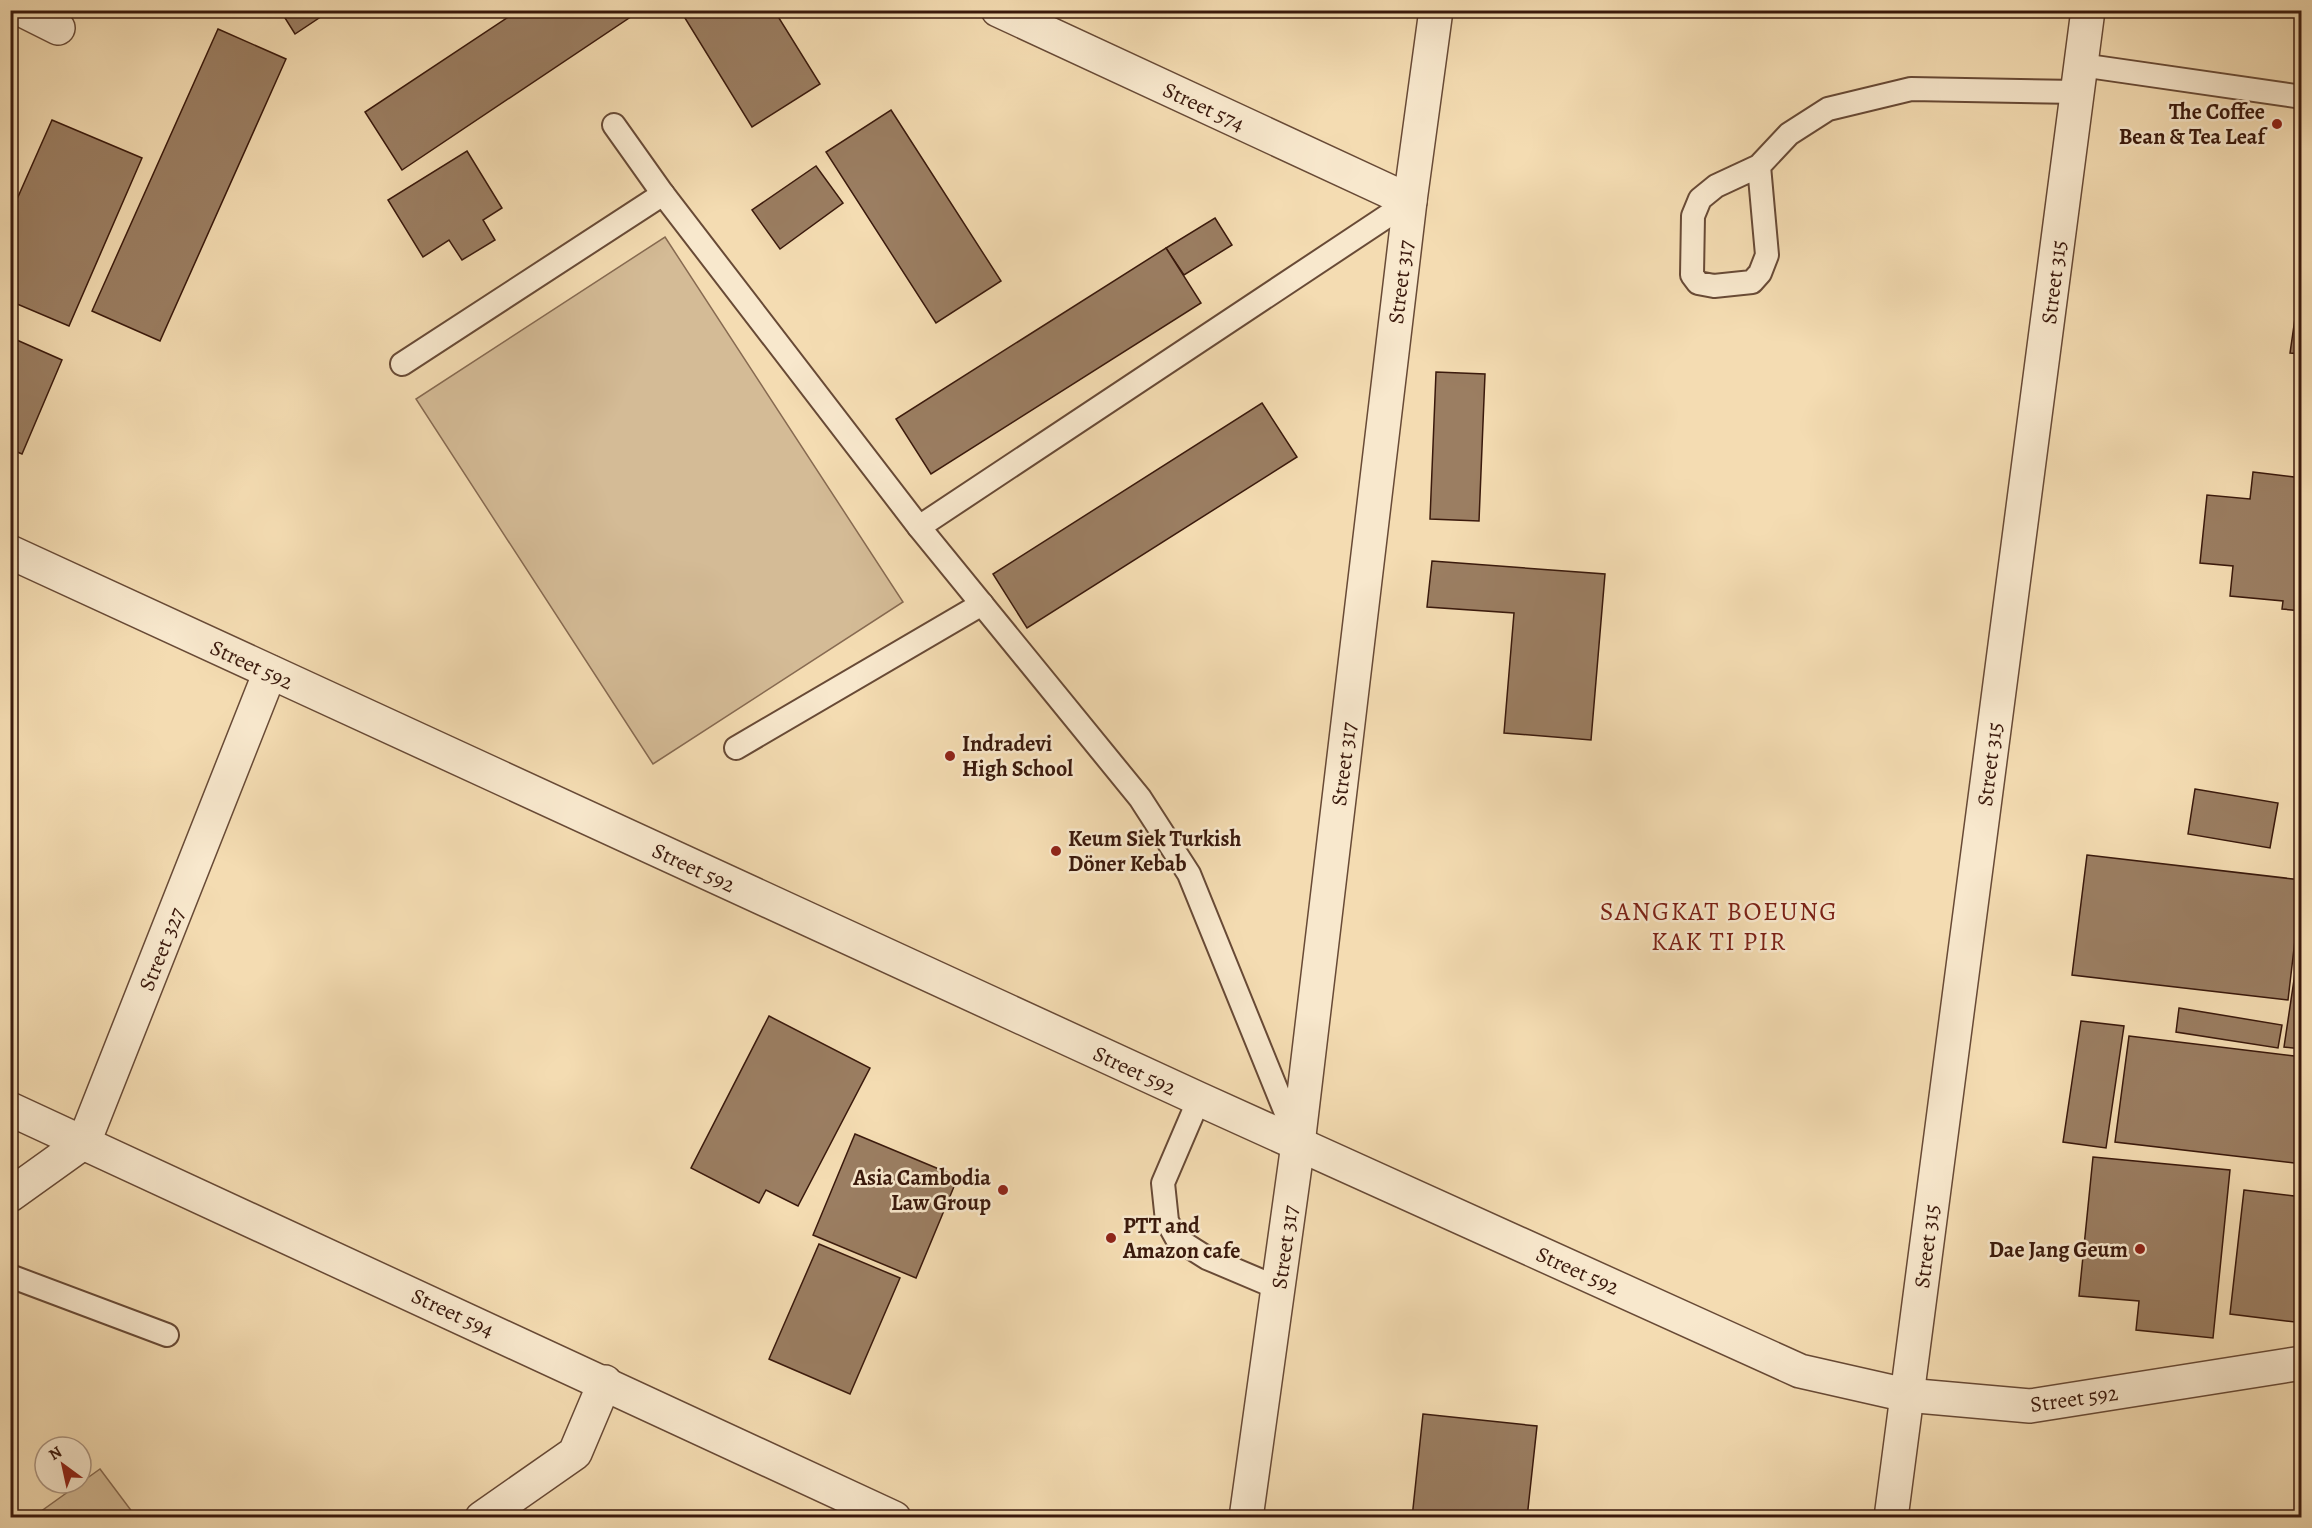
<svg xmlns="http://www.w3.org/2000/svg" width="2312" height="1528" font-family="Alegreya,serif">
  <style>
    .pitch { fill: #d4bb96; stroke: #876a51; stroke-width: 1.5 }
    .building { fill: #9b7e62; stroke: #3a190c; stroke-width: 1.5 }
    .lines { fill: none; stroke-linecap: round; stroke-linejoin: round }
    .service-casing { stroke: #684a36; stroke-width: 26 }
    .minor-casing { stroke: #684a36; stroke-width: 36 }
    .tertiary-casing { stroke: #684a36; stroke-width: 36 }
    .service { stroke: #f8e8cd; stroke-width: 22 }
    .minor { stroke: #f8e8cd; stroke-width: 33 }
    .tertiary { stroke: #f8e8cd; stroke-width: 33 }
    .poi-dot { fill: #8f2418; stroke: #f8e8cd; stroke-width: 2 }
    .labels { text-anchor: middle; stroke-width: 5; stroke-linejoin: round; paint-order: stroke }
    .street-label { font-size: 22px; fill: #3a190c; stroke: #f8e8cd }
    .poi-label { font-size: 22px; font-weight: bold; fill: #3a190c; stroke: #f8e8cd; text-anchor: end }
    .quarter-label { font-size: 26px; letter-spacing: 1.5px; fill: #7a1f14; stroke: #f8e8cd }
  </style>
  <rect width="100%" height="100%" fill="#f4dcb2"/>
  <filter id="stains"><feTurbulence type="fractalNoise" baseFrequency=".00333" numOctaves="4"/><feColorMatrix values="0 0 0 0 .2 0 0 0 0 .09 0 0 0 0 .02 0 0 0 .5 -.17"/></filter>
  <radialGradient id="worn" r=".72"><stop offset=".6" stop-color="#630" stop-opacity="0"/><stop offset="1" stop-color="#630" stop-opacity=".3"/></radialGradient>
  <g class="pitch">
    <polygon points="665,237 903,602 653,764 416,399"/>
    <polygon points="100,1469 136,1517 33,1517"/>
  </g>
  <g class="building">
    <polygon points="280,10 331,10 295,34"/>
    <polygon points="519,10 641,10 402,170 365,112"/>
    <polygon points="680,10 774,10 820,84 752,127"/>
    <polygon points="2302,11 2302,54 2296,53"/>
    <polygon points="218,29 286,59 160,341 92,311"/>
    <polygon points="891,110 1001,281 936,323 826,152"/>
    <polygon points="52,120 142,158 69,326 10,301 10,215"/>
    <polygon points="467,151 502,208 483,220 495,240 462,260 449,240 423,257 388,200"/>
    <polygon points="816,166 843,203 780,249 752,210"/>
    <polygon points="1215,218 1232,245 1184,275 1166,248"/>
    <polygon points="1166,248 1201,303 931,474 896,419"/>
    <polygon points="2302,270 2302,354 2290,353"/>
    <polygon points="10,337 62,360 22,454 10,449"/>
    <polygon points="1436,372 1485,374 1479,521 1430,519"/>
    <polygon points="1262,403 1297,457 1027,628 993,574"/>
    <polygon points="2253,472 2302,478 2302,611 2282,609 2283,601 2230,596 2233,566 2200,563 2207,495 2250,499"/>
    <polygon points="1432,561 1605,574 1591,740 1504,733 1514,613 1427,607"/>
    <polygon points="2195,789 2278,803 2270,848 2188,834"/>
    <polygon points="2087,855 2302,880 2288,1000 2072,975"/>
    <polygon points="2302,926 2302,1049 2284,1047"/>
    <polygon points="2179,1008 2282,1025 2278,1048 2176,1032"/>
    <polygon points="769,1016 870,1068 798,1206 766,1190 759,1203 691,1168"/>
    <polygon points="2081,1021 2124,1026 2106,1148 2063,1142"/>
    <polygon points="2129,1036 2302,1057 2302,1164 2115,1142"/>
    <polygon points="855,1134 958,1177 916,1278 813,1235"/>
    <polygon points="2093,1157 2230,1170 2213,1338 2136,1330 2139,1301 2079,1296"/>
    <polygon points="2244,1190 2302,1197 2302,1266 2295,1322 2230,1314"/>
    <polygon points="819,1244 900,1278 850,1394 769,1359"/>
    <polygon points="1423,1414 1537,1426 1527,1518 1412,1518"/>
  </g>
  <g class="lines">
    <g class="service-casing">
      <g id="service">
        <polyline points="2081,65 2302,97"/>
        <polyline points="614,125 663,194 919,527 1140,798 1189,874 1297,1140"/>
        <polyline points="1759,166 1767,255 1760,273 1752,282 1714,286 1698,283 1692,275 1693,216 1700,199 1716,186 1759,166 1789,134 1828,109 1911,89 2078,92"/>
        <polyline points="402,364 663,194"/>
        <polyline points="919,527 1410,201"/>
        <polyline points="736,748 982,604"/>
        <polyline points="1199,1099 1163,1183 1167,1221 1177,1239 1207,1258 1278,1288"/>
        <polyline points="10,1276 167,1335"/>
      </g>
    </g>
    <g class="minor-casing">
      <g id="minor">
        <polyline points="22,10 58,28"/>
        <polyline points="998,10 1410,201"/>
        <polyline points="10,1109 894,1518"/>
        <polyline points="10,1195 84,1142 270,672"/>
        <polyline points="482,1518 575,1453 605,1382"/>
        <polyline points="1246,1518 1298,1144 1410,201 1436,10"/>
      </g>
    </g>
    <g class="tertiary-casing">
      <g id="tertiary">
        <polyline points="10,552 1199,1099 1800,1371 1906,1395 2030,1406 2302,1363"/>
        <polyline points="1891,1518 2088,10"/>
      </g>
    </g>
    <use href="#service" class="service"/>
    <use href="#minor" class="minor"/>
    <use href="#tertiary" class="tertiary"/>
  </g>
  <g class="poi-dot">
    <circle cx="2277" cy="124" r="6"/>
    <circle cx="950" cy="756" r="6"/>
    <circle cx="1056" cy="851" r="6"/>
    <circle cx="1003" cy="1190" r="6"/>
    <circle cx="1111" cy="1238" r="6"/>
    <circle cx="2140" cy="1249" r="6"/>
  </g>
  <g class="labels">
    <g class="street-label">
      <text transform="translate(1204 106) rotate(25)" y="8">Street 574</text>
      <text transform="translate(1400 282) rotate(-83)" y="8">Street 317</text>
      <text transform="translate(2053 282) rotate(-83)" y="8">Street 315</text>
      <text transform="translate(252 664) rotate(25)" y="8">Street 592</text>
      <text transform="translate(1343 764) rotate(-83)" y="8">Street 317</text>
      <text transform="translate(1989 764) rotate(-83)" y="8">Street 315</text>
      <text transform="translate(694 867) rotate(25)" y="8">Street 592</text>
      <text transform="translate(161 949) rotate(-68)" y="8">Street 327</text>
      <text transform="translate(1135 1070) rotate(25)" y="8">Street 592</text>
      <text transform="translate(1926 1246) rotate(-83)" y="8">Street 315</text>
      <text transform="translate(1284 1247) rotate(-82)" y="8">Street 317</text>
      <text transform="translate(1578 1270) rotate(24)" y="8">Street 592</text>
      <text transform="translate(453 1312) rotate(25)" y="8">Street 594</text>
      <text transform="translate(2074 1398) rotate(-8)" y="8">Street 592</text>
    </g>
    <g class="poi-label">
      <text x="2265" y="119">The Coffee<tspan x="2265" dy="25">Bean &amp; Tea Leaf</tspan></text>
      <text x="962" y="751" text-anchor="start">Indradevi<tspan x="962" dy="25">High School</tspan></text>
      <text x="1068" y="846" text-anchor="start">Keum Siek Turkish<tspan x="1068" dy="25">Döner Kebab</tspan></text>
      <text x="991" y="1185">Asia Cambodia<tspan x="991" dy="25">Law Group</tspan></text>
      <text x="1123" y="1233" text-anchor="start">PTT and<tspan x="1123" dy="25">Amazon cafe</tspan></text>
      <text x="2128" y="1257">Dae Jang Geum</text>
    </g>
    <g class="quarter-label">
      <text x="1719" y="920">SANGKAT BOEUNG<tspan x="1719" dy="30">KAK TI PIR</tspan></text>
    </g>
  </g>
  <rect width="2312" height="1528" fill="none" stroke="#f4dcb2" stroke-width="36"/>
  <rect x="12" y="12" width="2288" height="1504" fill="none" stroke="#3a190c" stroke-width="3"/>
  <rect x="18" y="18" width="2276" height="1492" fill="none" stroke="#3a190c" stroke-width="1.5"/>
  <g transform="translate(63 1465) rotate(327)"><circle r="28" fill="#f8e8cd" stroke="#ac9580" stroke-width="1.5"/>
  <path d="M0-4.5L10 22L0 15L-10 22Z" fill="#8f2418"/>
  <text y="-9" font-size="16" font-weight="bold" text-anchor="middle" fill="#3a190c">N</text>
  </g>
  <rect width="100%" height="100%" filter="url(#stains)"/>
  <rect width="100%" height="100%" fill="url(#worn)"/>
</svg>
